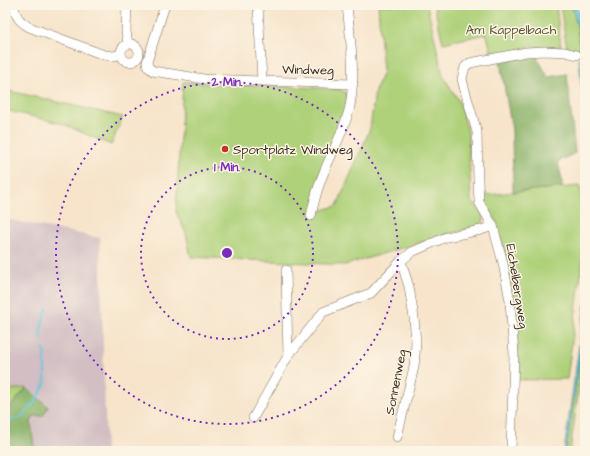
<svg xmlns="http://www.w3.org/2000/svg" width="590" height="456" font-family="'Architects Daughter',sans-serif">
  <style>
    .industrial { fill: #d2bec3 }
    .green { fill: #afd17a; stroke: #757e4c }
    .forest { fill: #8bb36a; stroke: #636e44 }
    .water { fill: #60c8db; stroke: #4e797c }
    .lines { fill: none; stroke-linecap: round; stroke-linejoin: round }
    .stream { stroke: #60c8db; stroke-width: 2 }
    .minor-casing { stroke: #7d6b5b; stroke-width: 10 }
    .minor { stroke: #fff; stroke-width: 9 }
    .ring { fill: none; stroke: #7b2cbf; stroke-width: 2; stroke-dasharray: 2 4 }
    .poi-dot { fill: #c8321e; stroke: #fcf5e5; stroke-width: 1.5 }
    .labels { text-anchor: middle; stroke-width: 3; stroke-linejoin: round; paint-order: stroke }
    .park-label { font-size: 13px; fill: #585435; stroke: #fcf5e5 }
    .street-label { font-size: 13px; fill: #3b2a1e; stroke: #fcf5e5 }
    .poi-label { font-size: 13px; fill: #3b2a1e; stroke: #fcf5e5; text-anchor: start }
    .centre { fill: #7b2cbf; stroke: #fcf5e5; stroke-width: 2 }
    .ring-label { font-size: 12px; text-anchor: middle; font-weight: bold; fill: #7b2cbf; stroke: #fcf5e5; stroke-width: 3; stroke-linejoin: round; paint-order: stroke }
  </style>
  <rect width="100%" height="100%" fill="#fcf5e5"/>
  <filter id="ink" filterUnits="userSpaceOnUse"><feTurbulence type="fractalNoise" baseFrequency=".025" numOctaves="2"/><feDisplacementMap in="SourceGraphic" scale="8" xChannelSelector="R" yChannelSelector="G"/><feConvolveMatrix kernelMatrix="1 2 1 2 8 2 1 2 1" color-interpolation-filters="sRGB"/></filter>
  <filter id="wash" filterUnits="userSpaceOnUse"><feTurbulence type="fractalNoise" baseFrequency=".012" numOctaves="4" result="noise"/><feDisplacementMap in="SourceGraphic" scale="16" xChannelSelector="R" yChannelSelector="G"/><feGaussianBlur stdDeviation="0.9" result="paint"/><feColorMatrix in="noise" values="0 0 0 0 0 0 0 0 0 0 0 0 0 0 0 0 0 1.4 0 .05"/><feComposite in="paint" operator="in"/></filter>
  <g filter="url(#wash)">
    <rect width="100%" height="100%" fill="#f7e4cb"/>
    <polygon class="industrial" points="5,219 100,238 106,451 51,451 34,448 31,422 34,416 27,388 5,390"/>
    <g class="green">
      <polygon points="378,5 427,5 443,76 459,101 468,132 471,200 481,212 484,218 483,224 345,265 191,257 186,233 176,212 183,82 339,89 346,93 348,103 330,150 315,212 337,206 370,129 375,91 383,72"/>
      <polygon points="434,5 556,5 561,47 531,47 492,57 487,34 443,43"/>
      <polygon points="560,5 572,5 578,31 580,52 567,49"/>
      <polygon points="5,90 123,117 111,145 63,124 5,110"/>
      <polygon points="580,186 585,242 567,379 518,380 518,354 514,298 507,260 496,221 481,196 513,192"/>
      <polygon points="585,325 585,344 570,451 566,451"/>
      <polygon points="27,388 7,410 5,410 5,390"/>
    </g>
    <g class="forest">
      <polygon points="536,55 548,77 567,74 575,153 558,162 562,180 562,187 513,192 512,130 500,62 517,57"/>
      <polygon points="27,388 48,407 43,416 34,416 31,422 34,448 30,451 5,451 5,410 7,410"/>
    </g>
    <g class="water">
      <polygon points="572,5 577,5 585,53 580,52 578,31"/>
      <polygon points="583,58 585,74 585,121 579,59"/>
      <polygon points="585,304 585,325 566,451 564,451"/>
    </g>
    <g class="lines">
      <g class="stream">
        <polyline points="581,50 582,59"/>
        <polyline points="42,339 40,332 47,308"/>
        <polyline points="5,421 20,418 36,401 45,384 45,357 44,349"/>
      </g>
    </g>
  </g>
  <g filter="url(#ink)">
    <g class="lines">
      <g class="minor-casing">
        <g id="minor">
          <path d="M14 5C15 16 19 21 29 27L104 55 114 56 121 54"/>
          <polyline points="127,5 126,31 128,44"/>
          <polyline points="165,5 147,62 148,67 153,71 204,79 262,81 353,84"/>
          <polyline points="258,5 262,81"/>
          <circle cx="130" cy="53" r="9"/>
          <path d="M311 216C314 201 318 186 324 172 333 150 345 129 350 106 356 74 350 37 347 5"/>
          <polyline points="286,270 288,356"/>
          <polyline points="253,418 288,356 323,312 371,293 401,261 412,252 446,237 481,230 493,226"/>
          <polyline points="397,437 414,367 416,343 414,318 409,287 401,261"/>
          <polyline points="511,451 514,354 510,301 503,263 493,226 479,202 478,181 477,132 464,87 462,79 465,67 470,63 526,52 545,51 565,52 577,55"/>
        </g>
      </g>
      <use href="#minor" class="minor"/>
    </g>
  </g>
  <g class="ring">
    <circle cx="227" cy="253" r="86"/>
    <circle cx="227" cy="253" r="171"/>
  </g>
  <circle class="poi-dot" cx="225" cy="149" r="4"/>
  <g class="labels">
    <g class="park-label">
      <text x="511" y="34">Am Kappelbach</text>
    </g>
    <g class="street-label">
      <text transform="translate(308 69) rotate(1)" y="5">Windweg</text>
      <text transform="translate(518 286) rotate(81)" y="5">Eichelbergweg</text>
      <text transform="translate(395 382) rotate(-79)" y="5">Sonnenweg</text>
    </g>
    <g class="poi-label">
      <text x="233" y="154">Sportplatz Windweg</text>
    </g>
  </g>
  <circle cx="227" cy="253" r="6" class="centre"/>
  <g class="ring-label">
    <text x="227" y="86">2 Min.</text>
    <text x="227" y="171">1 Min.</text>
  </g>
  <rect width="590" height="456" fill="none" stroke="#fcf5e5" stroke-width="20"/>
</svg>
